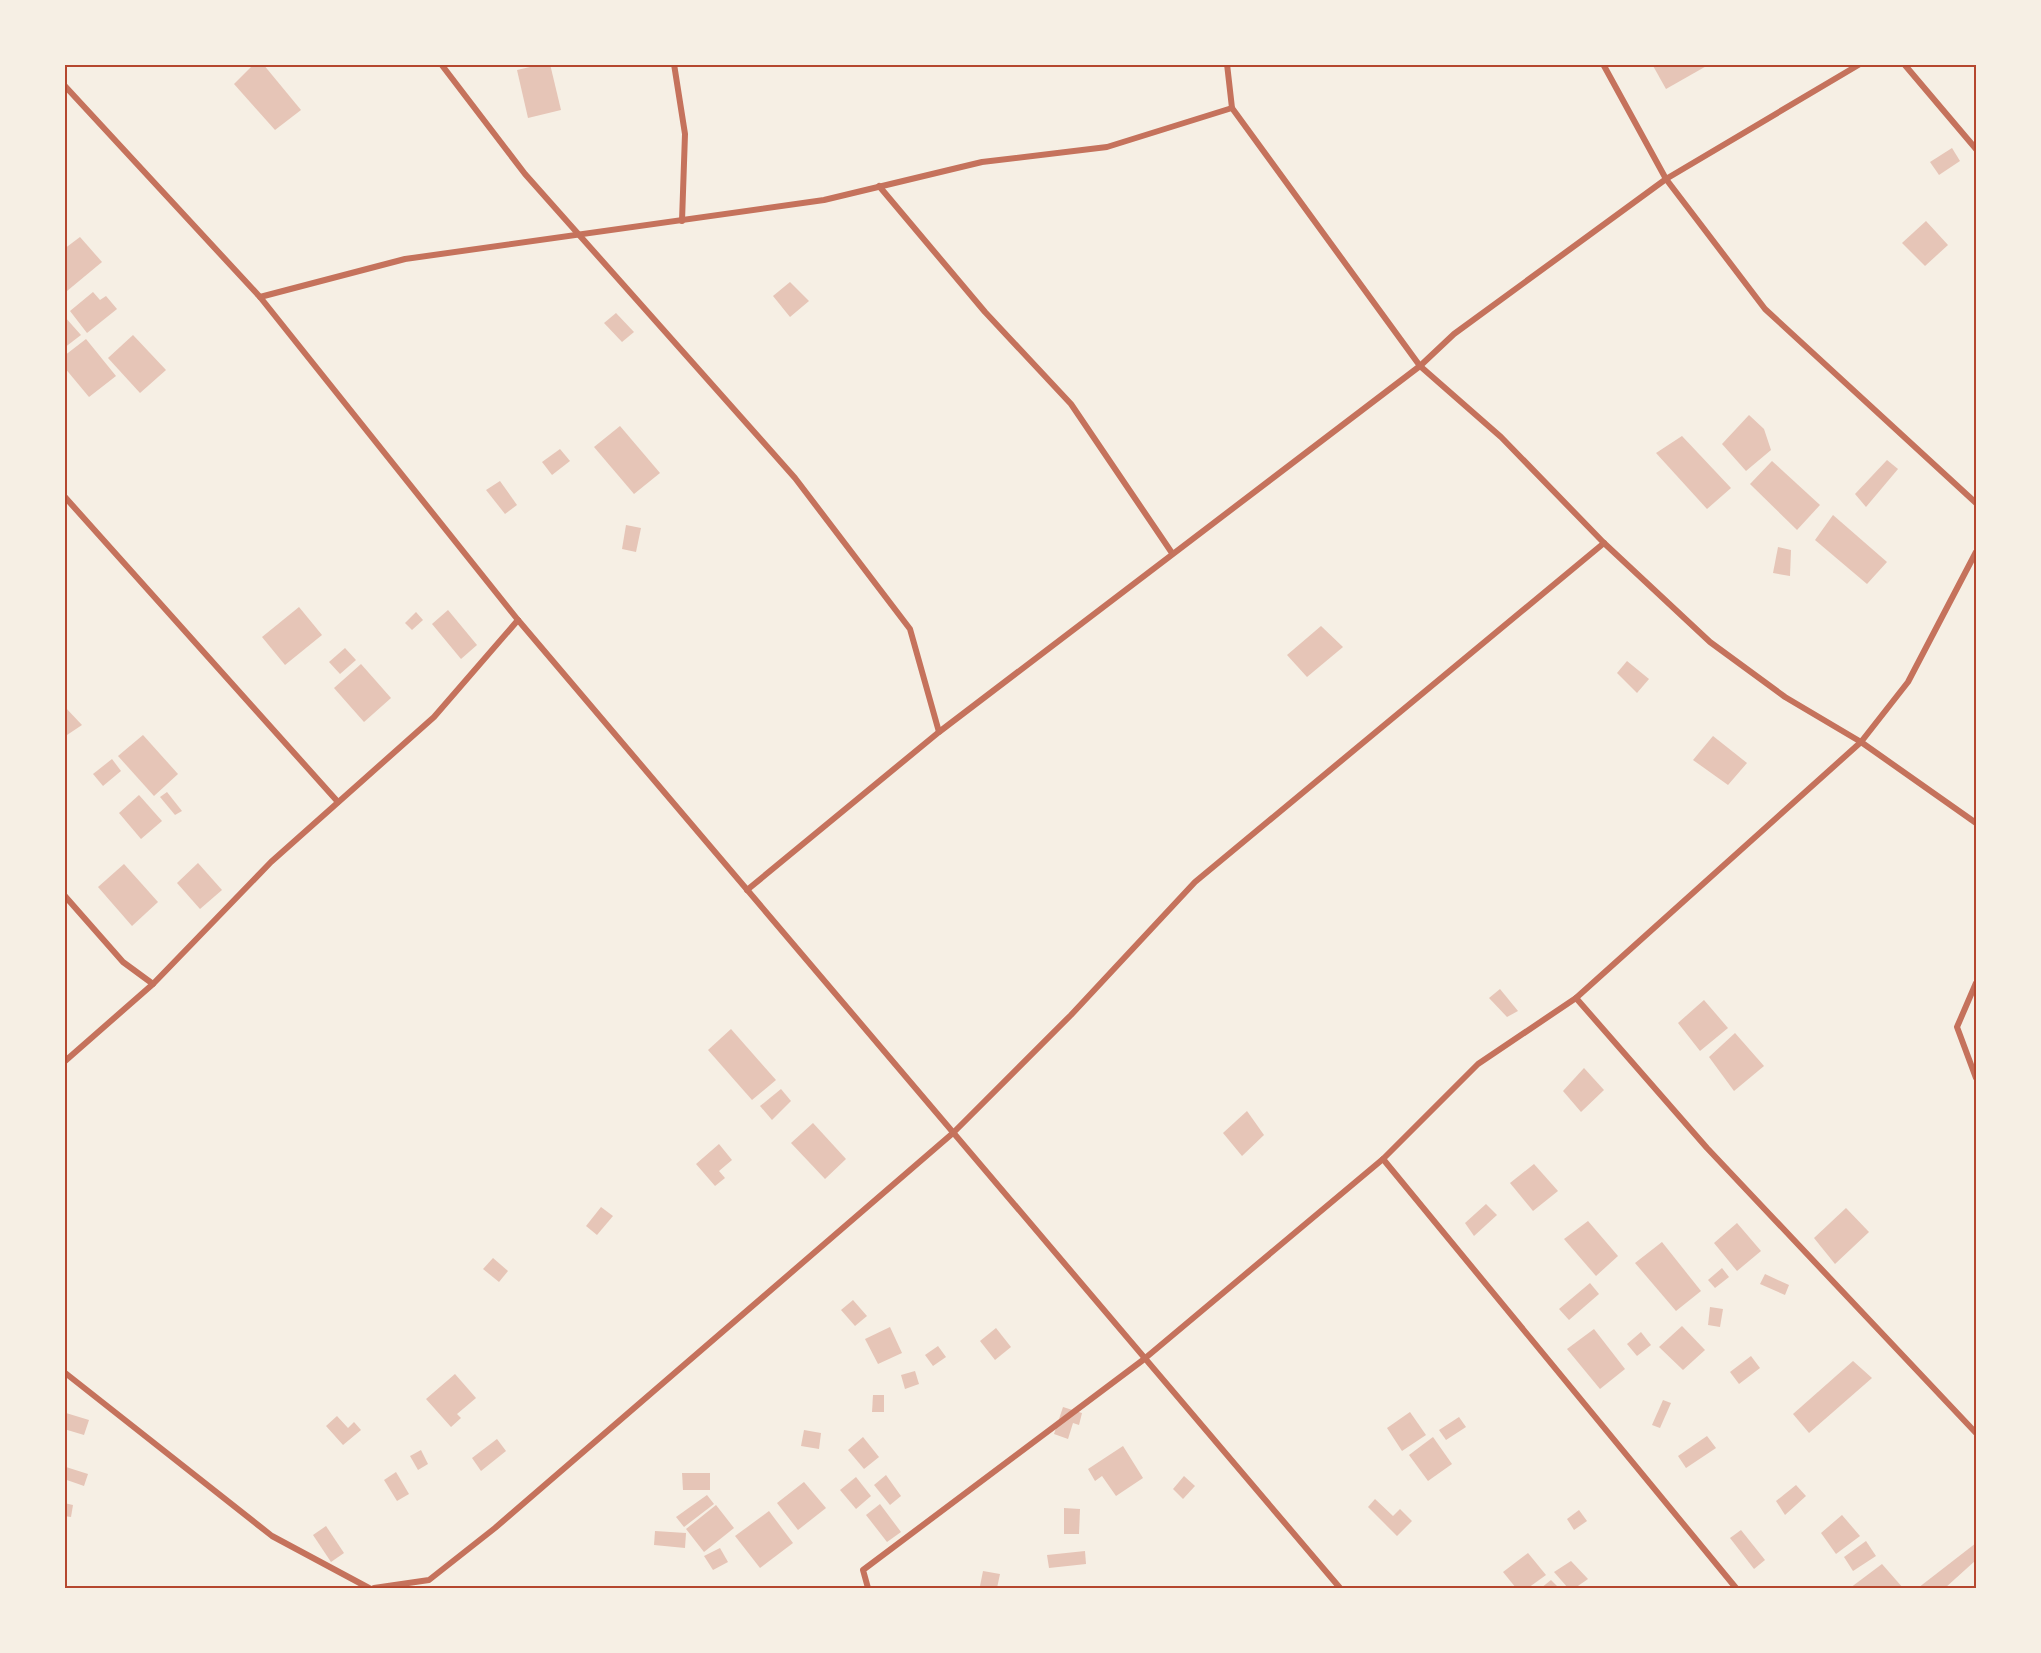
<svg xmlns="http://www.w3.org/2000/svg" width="2041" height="1653" font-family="Quicksand,sans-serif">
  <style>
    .building { fill: #e6c5b7 }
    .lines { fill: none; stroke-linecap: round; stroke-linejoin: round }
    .minor { stroke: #c5725c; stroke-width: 6 }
    .neatline { fill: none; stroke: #b5482f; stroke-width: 2 }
  </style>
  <rect width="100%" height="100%" fill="#f6efe4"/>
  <g class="building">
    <polygon points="254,64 263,64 301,110 275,130 234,84"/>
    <polygon points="543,64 550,64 561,110 528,118 517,70"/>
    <polygon points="1652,64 1710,64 1666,89"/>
    <polygon points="1952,148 1960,161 1939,175 1930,162"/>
    <polygon points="1926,221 1948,245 1925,266 1902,243"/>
    <polygon points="80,237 102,262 67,291 64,287 64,249"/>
    <polygon points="790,282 809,301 790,317 773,296"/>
    <polygon points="93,292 100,300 106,296 117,309 87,333 70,311"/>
    <polygon points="616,313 634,332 622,342 604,323"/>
    <polygon points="64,316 81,335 64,348"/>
    <polygon points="133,335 166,370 140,393 108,358"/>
    <polygon points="86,339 116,376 89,397 64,367 64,356"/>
    <polygon points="1749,415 1764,429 1771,450 1746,471 1722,444"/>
    <polygon points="620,426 660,473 634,494 594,447"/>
    <polygon points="1682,436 1731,488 1707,509 1656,453"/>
    <polygon points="560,449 570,461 552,475 542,462"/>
    <polygon points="1887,460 1898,469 1866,507 1855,494"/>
    <polygon points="1772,461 1820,505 1797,530 1750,484"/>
    <polygon points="500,481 517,505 505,514 486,490"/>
    <polygon points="1833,515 1887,562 1867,584 1815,540"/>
    <polygon points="626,525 641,528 636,552 622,549"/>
    <polygon points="1778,547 1791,550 1790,576 1773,573"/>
    <polygon points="299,607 322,635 285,665 262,637"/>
    <polygon points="448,610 477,645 461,659 432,624"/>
    <polygon points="416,612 423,620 412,630 405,623"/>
    <polygon points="1321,626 1343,647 1307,677 1287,655"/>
    <polygon points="345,648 356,660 340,674 329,662"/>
    <polygon points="1627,661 1649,679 1637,693 1617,673"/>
    <polygon points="361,664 391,698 364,722 334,688"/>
    <polygon points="64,706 82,725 64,737"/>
    <polygon points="143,735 178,774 154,796 118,756"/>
    <polygon points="1713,736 1747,763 1728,785 1693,760"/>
    <polygon points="112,759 121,771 103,786 93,774"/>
    <polygon points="167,792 182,811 175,815 160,797"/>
    <polygon points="139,795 162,821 141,839 119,813"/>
    <polygon points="198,863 222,890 200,909 177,883"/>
    <polygon points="124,864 158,902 132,926 98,887"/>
    <polygon points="1500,989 1518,1011 1507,1017 1489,998"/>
    <polygon points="1704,1000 1728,1028 1700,1051 1678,1023"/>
    <polygon points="731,1029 776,1080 752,1100 708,1050"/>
    <polygon points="1735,1033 1764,1066 1734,1091 1709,1057"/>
    <polygon points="1584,1068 1604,1090 1581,1112 1563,1091"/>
    <polygon points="781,1089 791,1101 772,1120 760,1106"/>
    <polygon points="1247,1111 1264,1135 1242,1156 1223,1133"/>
    <polygon points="813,1123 846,1159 825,1179 791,1143"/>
    <polygon points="719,1144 732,1160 719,1171 725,1178 715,1186 696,1164"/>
    <polygon points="1534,1164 1558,1191 1533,1211 1510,1183"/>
    <polygon points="1486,1204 1497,1215 1474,1236 1465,1223"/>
    <polygon points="601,1207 613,1216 597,1235 586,1226"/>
    <polygon points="1846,1208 1869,1232 1835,1264 1814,1238"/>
    <polygon points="1588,1221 1618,1256 1596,1276 1564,1239"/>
    <polygon points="1737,1223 1761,1251 1737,1271 1714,1243"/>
    <polygon points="1662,1242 1701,1291 1676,1311 1635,1263"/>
    <polygon points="493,1258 508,1271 499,1282 483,1269"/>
    <polygon points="1722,1268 1729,1277 1715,1288 1708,1280"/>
    <polygon points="1765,1274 1789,1285 1785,1295 1760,1284"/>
    <polygon points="1590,1283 1599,1294 1569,1320 1559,1309"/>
    <polygon points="853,1300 867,1316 855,1326 841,1310"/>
    <polygon points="1710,1307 1723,1309 1720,1327 1708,1325"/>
    <polygon points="1682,1326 1705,1350 1683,1370 1659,1347"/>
    <polygon points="890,1327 902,1353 878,1364 865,1339"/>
    <polygon points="996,1328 1011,1347 995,1360 980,1341"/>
    <polygon points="1594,1329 1625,1369 1600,1389 1567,1349"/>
    <polygon points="1641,1332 1651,1345 1637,1356 1627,1344"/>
    <polygon points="938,1346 946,1357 933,1366 925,1355"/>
    <polygon points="1751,1356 1760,1368 1739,1384 1730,1372"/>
    <polygon points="1853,1361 1872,1378 1809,1433 1793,1414"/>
    <polygon points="915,1371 919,1384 905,1389 901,1375"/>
    <polygon points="455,1374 476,1398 457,1414 461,1418 451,1427 426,1399"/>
    <polygon points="873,1395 884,1395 884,1412 872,1412"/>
    <polygon points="1663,1400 1671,1403 1660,1428 1652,1425"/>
    <polygon points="1063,1407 1082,1413 1079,1425 1073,1423 1068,1439 1054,1434"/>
    <polygon points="1410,1412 1426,1435 1402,1451 1387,1428"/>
    <polygon points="66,1413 89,1420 84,1435 64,1429"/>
    <polygon points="337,1416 348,1428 354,1422 361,1430 343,1445 326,1426"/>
    <polygon points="1459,1417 1466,1427 1446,1440 1439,1430"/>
    <polygon points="804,1430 821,1433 819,1449 801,1446"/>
    <polygon points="1707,1436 1716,1448 1686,1468 1678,1456"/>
    <polygon points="863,1437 879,1457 864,1469 848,1450"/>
    <polygon points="1433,1437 1452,1464 1428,1481 1409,1455"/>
    <polygon points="497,1439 506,1451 481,1471 472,1458"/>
    <polygon points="1123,1446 1143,1478 1116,1496 1102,1476 1095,1481 1088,1469"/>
    <polygon points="421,1450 428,1464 418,1470 410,1456"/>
    <polygon points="66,1467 88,1474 84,1486 64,1479"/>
    <polygon points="396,1472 409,1494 397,1501 384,1480"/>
    <polygon points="682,1473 710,1473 710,1490 683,1490"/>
    <polygon points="886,1475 901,1496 890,1505 874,1485"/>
    <polygon points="1184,1476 1195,1486 1183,1499 1173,1489"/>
    <polygon points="856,1477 871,1496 856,1509 840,1490"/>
    <polygon points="804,1482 826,1508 798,1530 777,1503"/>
    <polygon points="1796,1485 1806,1496 1785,1515 1776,1501"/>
    <polygon points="707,1495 714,1504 684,1527 676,1517"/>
    <polygon points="1375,1499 1393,1516 1400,1509 1412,1521 1397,1536 1368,1507"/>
    <polygon points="64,1503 73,1505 71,1517 64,1516"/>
    <polygon points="880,1504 901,1532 887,1542 866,1515"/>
    <polygon points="716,1505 734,1528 704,1552 686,1529"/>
    <polygon points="1064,1508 1080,1509 1079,1534 1064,1534"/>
    <polygon points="1579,1510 1587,1521 1574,1530 1567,1519"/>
    <polygon points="769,1511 793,1543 760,1568 735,1536"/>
    <polygon points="1842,1515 1860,1536 1836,1554 1821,1533"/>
    <polygon points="326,1526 344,1553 331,1562 313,1535"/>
    <polygon points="1741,1530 1765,1560 1754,1569 1730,1538"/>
    <polygon points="655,1531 686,1533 685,1548 654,1545"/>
    <polygon points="1866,1541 1876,1556 1853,1571 1844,1557"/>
    <polygon points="1976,1543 1976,1560 1945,1588 1918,1588"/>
    <polygon points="720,1548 728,1562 713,1570 704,1556"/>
    <polygon points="1085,1551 1086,1564 1049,1568 1047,1555"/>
    <polygon points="1528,1553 1546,1575 1528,1588 1516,1588 1503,1572"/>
    <polygon points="1571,1561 1588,1579 1575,1588 1568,1588 1554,1572"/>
    <polygon points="1882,1564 1903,1588 1850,1588"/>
    <polygon points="983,1571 1000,1574 997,1588 980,1586"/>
    <polygon points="1551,1580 1559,1588 1541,1588"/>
  </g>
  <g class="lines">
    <g class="minor">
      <polyline points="441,64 525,174 795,478 910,629 939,732"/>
      <polyline points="674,64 685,134 682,221"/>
      <polyline points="1227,64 1232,108"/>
      <polyline points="1603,64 1666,179 1765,309 1976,503"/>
      <polyline points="1904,64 1976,149"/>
      <polyline points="64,85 260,297 518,620 1340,1588"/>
      <polyline points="879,186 985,312 1071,404 1172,553"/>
      <polyline points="260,297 405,259 824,200 982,162 1107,147 1232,108 1420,366 1501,437 1604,543 1710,642 1785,697 1861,742 1976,823"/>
      <polyline points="64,496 338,802"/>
      <polyline points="747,890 939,732 1420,366 1454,334 1666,179 1860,64"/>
      <polyline points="64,895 123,962 153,984 271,862 434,717 518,620"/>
      <polyline points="1976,983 1957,1027 1976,1078"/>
      <polyline points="1576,998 1707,1148 1976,1433"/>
      <polyline points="64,1062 153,984"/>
      <polyline points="1383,1159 1736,1588"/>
      <polyline points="64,1372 272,1536 369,1588"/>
      <polyline points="374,1588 429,1580 495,1528 953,1133 1071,1015 1195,882 1604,543"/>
      <polyline points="868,1588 863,1570 1143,1360 1383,1159 1478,1064 1576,998 1861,742 1908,682 1976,552"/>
    </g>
  </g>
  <rect width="2041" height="1653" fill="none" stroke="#f6efe4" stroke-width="132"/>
  <rect x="66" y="66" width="1909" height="1521" class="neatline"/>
</svg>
